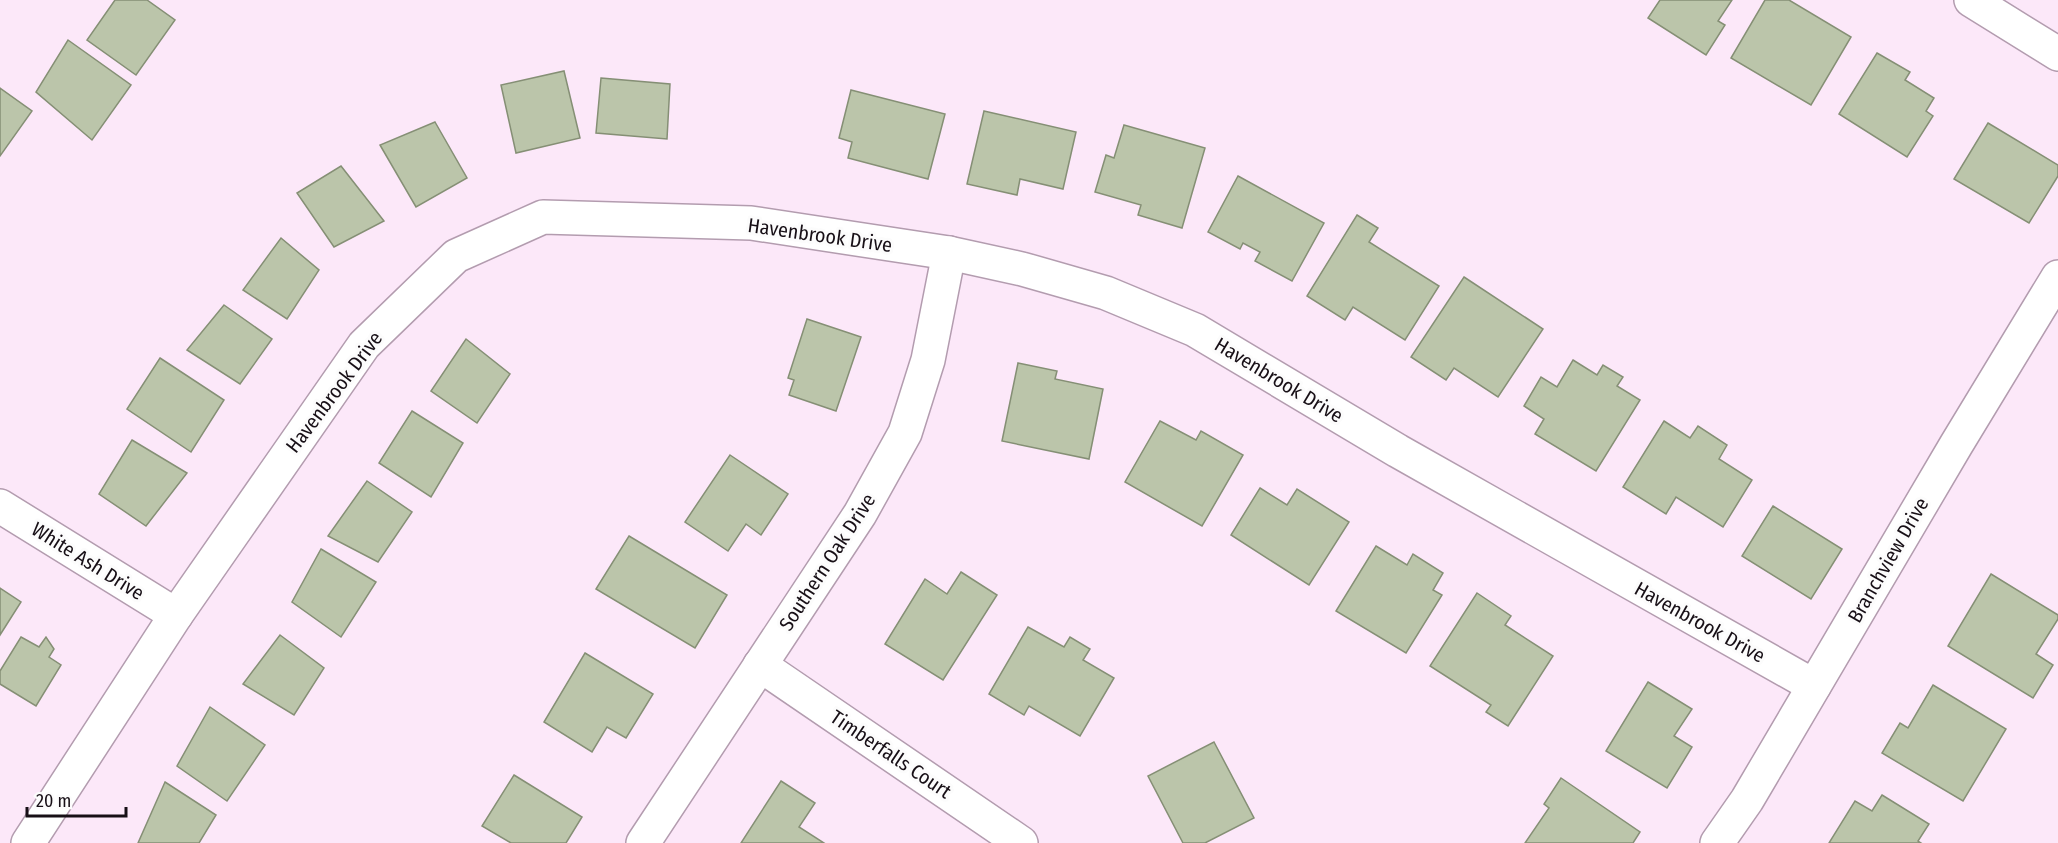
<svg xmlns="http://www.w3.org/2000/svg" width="2058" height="843" font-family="'Fira Sans Condensed',sans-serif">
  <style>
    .building { fill: #bbc5aa; stroke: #858f75; stroke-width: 1.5 }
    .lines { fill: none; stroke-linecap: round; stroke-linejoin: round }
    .minor-casing { stroke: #b39caf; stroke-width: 36 }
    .minor { stroke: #fff; stroke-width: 33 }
    .labels { text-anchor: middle; stroke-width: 6; stroke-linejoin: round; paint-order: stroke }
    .street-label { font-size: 20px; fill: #170f16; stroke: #fcfcfc }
  </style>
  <rect width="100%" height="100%" fill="#fce8f9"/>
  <g class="building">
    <polygon points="115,0 147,0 175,20 136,75 87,40"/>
    <polygon points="1660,0 1732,0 1718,21 1725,25 1706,55 1648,18"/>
    <polygon points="1765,0 1789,0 1851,37 1811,105 1731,58"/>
    <polygon points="68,40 131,85 92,140 36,92"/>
    <polygon points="1877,53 1910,72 1905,80 1934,98 1926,111 1933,116 1907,157 1839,114"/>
    <polygon points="564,71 580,138 516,153 501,85"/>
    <polygon points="601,78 670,84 667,139 596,133"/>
    <polygon points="0,88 32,111 0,156"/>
    <polygon points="851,90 945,114 928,179 848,158 852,142 839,138"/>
    <polygon points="984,111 1076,132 1063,189 1020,179 1017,195 967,184"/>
    <polygon points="435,122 467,178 416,207 380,145"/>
    <polygon points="1988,123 2058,165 2058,176 2029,223 1954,179"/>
    <polygon points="1124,125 1205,148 1182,228 1138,215 1141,205 1095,192 1106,155 1114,158"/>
    <polygon points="341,166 384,221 334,247 297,193"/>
    <polygon points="1238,176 1324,223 1292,281 1255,261 1260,252 1243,243 1240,249 1208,232"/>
    <polygon points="1357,215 1378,228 1369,242 1439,286 1405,340 1353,307 1345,320 1307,296"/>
    <polygon points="281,238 319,270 287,319 243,290"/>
    <polygon points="1464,277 1543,329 1498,397 1454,368 1446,380 1411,357"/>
    <polygon points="224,305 272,339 240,384 187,350"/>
    <polygon points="807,319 861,337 836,411 789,395 794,380 788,378"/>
    <polygon points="466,339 510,374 477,423 431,391"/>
    <polygon points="160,358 224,400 191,452 127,409"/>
    <polygon points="1573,360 1597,375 1603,365 1623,377 1617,386 1640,400 1596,471 1535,434 1544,419 1524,406 1541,377 1557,387"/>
    <polygon points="1018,363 1057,371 1055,379 1103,389 1089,459 1002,441"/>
    <polygon points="412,411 463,443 431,497 379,463"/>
    <polygon points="1160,421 1196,440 1201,431 1243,455 1202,526 1125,482"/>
    <polygon points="1664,421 1690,438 1698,426 1727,445 1719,459 1752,480 1723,527 1676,497 1666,514 1623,487"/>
    <polygon points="132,440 187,473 146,526 99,494"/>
    <polygon points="730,455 788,494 761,535 746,524 728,551 685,522"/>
    <polygon points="367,481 412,512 378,562 328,536"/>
    <polygon points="1260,488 1287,505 1297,489 1349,522 1309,585 1231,535"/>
    <polygon points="1773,506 1842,549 1811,599 1742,556"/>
    <polygon points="629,536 727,595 695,648 596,589"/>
    <polygon points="1376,546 1407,565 1413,554 1443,573 1433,590 1442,595 1406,653 1336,611"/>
    <polygon points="321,549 376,582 341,637 292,602"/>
    <polygon points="961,572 997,595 943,680 885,644 925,579 947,594"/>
    <polygon points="1991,574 2058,615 2058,619 2036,654 2053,665 2033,698 1948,646"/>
    <polygon points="0,588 21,602 0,635"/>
    <polygon points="1477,593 1511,616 1505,625 1553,656 1508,726 1486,712 1491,705 1430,666"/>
    <polygon points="1028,627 1064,647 1070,637 1090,649 1083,660 1114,678 1080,736 1029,706 1024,715 989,694"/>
    <polygon points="280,635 324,668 294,715 243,684"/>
    <polygon points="21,637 39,647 46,637 54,649 49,657 61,665 36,706 0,684 0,671"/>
    <polygon points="585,653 653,694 626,738 607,727 592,752 544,722"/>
    <polygon points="1648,682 1692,709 1674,736 1692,747 1667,788 1606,751"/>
    <polygon points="1933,685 2006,729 1963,801 1882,753 1900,723 1908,728"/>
    <polygon points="210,707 265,745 227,801 177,766"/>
    <polygon points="1214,742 1254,818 1205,843 1183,843 1148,776"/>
    <polygon points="514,775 582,817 566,843 511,843 482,826"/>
    <polygon points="1561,778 1640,832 1633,843 1525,843 1549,808 1544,804"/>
    <polygon points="781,781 815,803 799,827 824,843 741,843"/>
    <polygon points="165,782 216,815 199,843 138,843"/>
    <polygon points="1882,795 1929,824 1918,841 1921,843 1829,843 1855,801 1872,811"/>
  </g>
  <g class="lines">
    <g class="minor-casing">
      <g id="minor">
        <polyline points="1971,0 2058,54"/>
        <polyline points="0,506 176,615"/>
        <polyline points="760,665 1021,843"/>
        <polyline points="28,843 176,615 364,345 456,256 543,217 751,223 949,253 1022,269 1106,293 1195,330 1398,451 1814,686"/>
        <polyline points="643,843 860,514 905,433 928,360 949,253"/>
        <polyline points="1717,843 1747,800 1956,445 2058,277"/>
      </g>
    </g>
    <use href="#minor" class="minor"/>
  </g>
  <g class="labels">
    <g class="street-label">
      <text transform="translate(820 235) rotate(8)" y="7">Havenbrook Drive</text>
      <text transform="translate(1279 380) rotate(31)" y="7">Havenbrook Drive</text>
      <text transform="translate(334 392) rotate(-53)" y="7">Havenbrook Drive</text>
      <text transform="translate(1888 560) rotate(-60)" y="7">Branchview Drive</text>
      <text transform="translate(88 561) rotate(32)" y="7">White Ash Drive</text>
      <text transform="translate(827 562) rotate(-57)" y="7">Southern Oak Drive</text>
      <text transform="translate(1700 622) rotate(29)" y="7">Havenbrook Drive</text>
      <text transform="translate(891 754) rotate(34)" y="7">Timberfalls Court</text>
    </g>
  </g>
  <path d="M27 807v9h99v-9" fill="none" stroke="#170f16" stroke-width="3"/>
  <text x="36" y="807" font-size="18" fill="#170f16" stroke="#fcfcfc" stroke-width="4.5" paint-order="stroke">20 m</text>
</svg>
